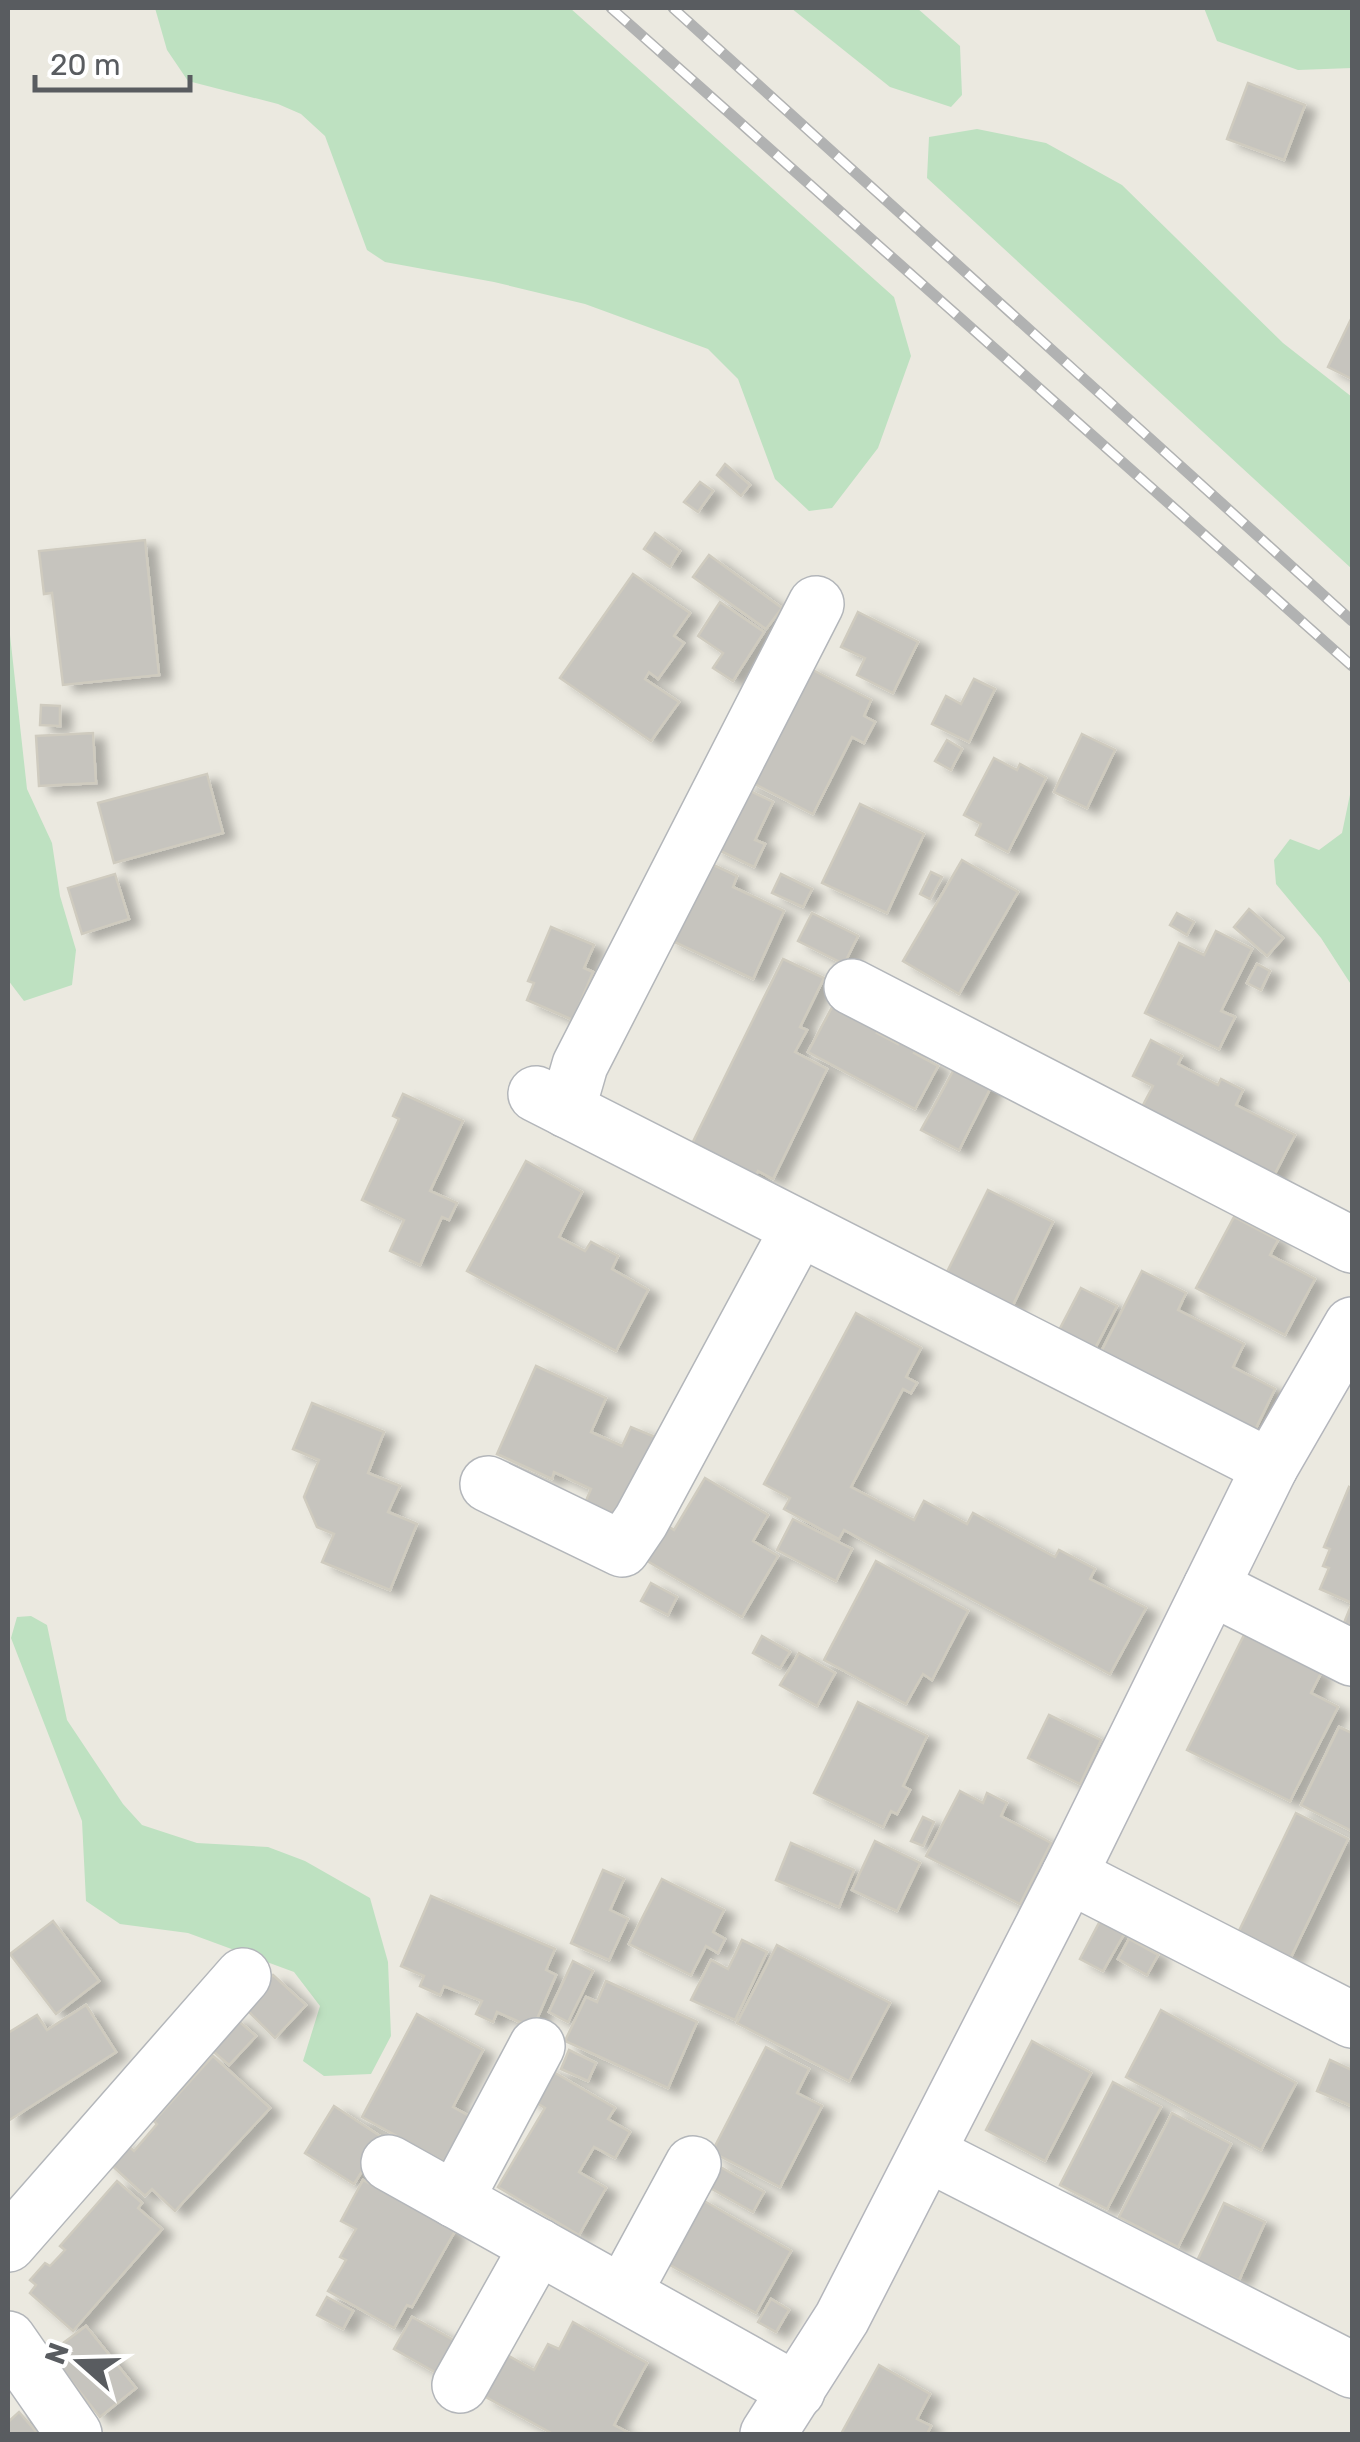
<svg xmlns="http://www.w3.org/2000/svg" width="1360" height="2442" font-family="Rubik,sans-serif">
  <style>
    .green { fill: #bee1c1 }
    .building { fill: #c6c4be; stroke: #cfcbbf; stroke-width: 2.5; filter: url(#shadow) }
    .lines { fill: none; stroke-linecap: round; stroke-linejoin: round }
    .street-casing { stroke: #b3b6ba; stroke-width: 58 }
    .secondary-casing { stroke: #b4b6bc; stroke-width: 58 }
    .street { stroke: #fff; stroke-width: 55 }
    .secondary { stroke: #fff; stroke-width: 55 }
    .rail-casing { stroke: #b1b2b2; stroke-width: 11 }
    .rail { stroke: #fff; stroke-width: 8; stroke-dasharray: 22; stroke-linecap: butt }
  </style>
  <defs>
    <filter id="shadow"><feDropShadow dx="11" dy="6" stdDeviation="5" flood-color="#0004"/></filter>
  </defs>
  <rect width="100%" height="100%" fill="#ebe9e0"/>
  <g class="green">
    <polygon points="155,8 570,8 894,297 911,356 878,448 832,508 809,511 775,479 738,379 708,349 585,304 494,282 385,262 367,250 325,136 301,114 278,104 188,81 167,50"/>
    <polygon points="791,8 917,8 960,46 962,95 951,107 890,87"/>
    <polygon points="1204,8 1352,8 1352,68 1298,70 1217,41"/>
    <polygon points="977,129 1046,143 1122,185 1283,343 1352,397 1352,569 927,178 929,137"/>
    <polygon points="8,617 27,789 52,843 60,896 76,950 72,985 24,1001 8,980"/>
    <polygon points="1352,785 1352,986 1321,938 1276,884 1274,860 1290,839 1319,850 1342,833"/>
    <polygon points="31,1616 47,1625 67,1720 123,1804 142,1825 197,1843 268,1847 305,1861 370,1898 388,1962 391,2036 371,2074 324,2076 303,2061 320,2006 294,1972 188,1933 120,1924 86,1901 82,1821 11,1638 17,1617"/>
  </g>
  <g class="building">
    <polygon points="1248,83 1305,105 1284,160 1227,139"/>
    <polygon points="1352,317 1352,379 1328,367"/>
    <polygon points="725,464 750,485 741,496 717,475"/>
    <polygon points="700,482 713,491 698,512 684,502"/>
    <polygon points="655,533 680,551 670,567 644,549"/>
    <polygon points="145,540 159,675 63,685 52,593 44,594 39,551"/>
    <polygon points="709,555 782,608 766,629 693,577"/>
    <polygon points="633,574 690,613 674,636 684,643 658,679 649,672 645,679 679,702 651,741 560,678"/>
    <polygon points="720,602 764,632 733,681 713,668 723,653 698,636"/>
    <polygon points="858,612 918,642 893,693 857,675 865,658 841,647"/>
    <polygon points="805,666 871,700 864,716 875,722 864,743 852,737 813,814 747,780"/>
    <polygon points="974,679 995,689 969,742 932,724 946,696 961,704"/>
    <polygon points="41,705 60,706 60,726 40,725"/>
    <polygon points="93,733 96,783 39,786 36,736"/>
    <polygon points="1082,734 1115,750 1087,808 1054,792"/>
    <polygon points="947,740 962,749 951,770 935,761"/>
    <polygon points="994,758 1017,770 1020,764 1046,778 1008,852 976,835 981,824 964,815"/>
    <polygon points="207,774 223,833 114,863 98,803"/>
    <polygon points="740,786 773,802 755,840 765,844 754,867 712,847"/>
    <polygon points="860,804 924,834 887,913 822,883"/>
    <polygon points="962,860 1018,892 959,994 903,961"/>
    <polygon points="705,861 737,876 733,887 784,911 753,979 668,939"/>
    <polygon points="931,872 942,877 930,899 920,894"/>
    <polygon points="115,874 129,919 82,934 68,888"/>
    <polygon points="781,874 812,889 803,907 772,893"/>
    <polygon points="1249,909 1283,938 1267,956 1234,927"/>
    <polygon points="812,913 858,936 844,964 798,941"/>
    <polygon points="1177,913 1194,922 1187,935 1170,925"/>
    <polygon points="551,927 594,945 584,968 593,972 573,1020 527,1000 534,983 528,981"/>
    <polygon points="1216,931 1252,949 1221,1011 1235,1017 1219,1049 1145,1013 1179,943 1204,955"/>
    <polygon points="783,959 824,978 800,1027 807,1030 795,1052 827,1069 773,1179 758,1171 750,1188 686,1156"/>
    <polygon points="1257,964 1270,971 1261,990 1247,983"/>
    <polygon points="838,996 884,1021 877,1033 898,1044 903,1033 920,1042 914,1053 938,1066 915,1109 808,1052"/>
    <polygon points="1151,1040 1182,1056 1178,1064 1218,1085 1221,1079 1243,1090 1236,1105 1295,1135 1270,1183 1142,1107 1153,1086 1133,1076"/>
    <polygon points="959,1060 995,1079 959,1150 921,1130"/>
    <polygon points="403,1094 463,1121 430,1191 457,1203 449,1220 442,1217 420,1265 390,1251 404,1220 362,1200 399,1119 393,1116"/>
    <polygon points="526,1161 582,1192 559,1237 585,1251 591,1242 618,1256 612,1269 648,1290 616,1351 467,1271"/>
    <polygon points="988,1190 1053,1222 1012,1307 946,1274"/>
    <polygon points="1234,1217 1278,1240 1270,1255 1315,1279 1285,1335 1196,1288"/>
    <polygon points="1142,1271 1186,1293 1178,1310 1244,1344 1233,1367 1275,1389 1255,1430 1097,1360"/>
    <polygon points="1081,1288 1117,1306 1091,1356 1055,1338"/>
    <polygon points="856,1313 921,1348 906,1377 917,1383 911,1393 903,1389 851,1487 914,1520 924,1501 967,1524 973,1513 1055,1557 1059,1550 1095,1569 1090,1579 1146,1608 1110,1674 844,1530 839,1539 784,1509 790,1498 764,1484"/>
    <polygon points="536,1366 606,1398 591,1432 622,1446 631,1427 660,1439 624,1520 585,1503 591,1489 554,1472 552,1479 497,1454"/>
    <polygon points="312,1403 384,1432 368,1473 400,1486 388,1512 417,1524 390,1590 322,1562 334,1534 317,1527 304,1497 319,1460 293,1449"/>
    <polygon points="705,1478 768,1515 753,1541 778,1556 742,1617 644,1559 665,1524 674,1530"/>
    <polygon points="1349,1487 1352,1489 1352,1626 1344,1623 1352,1603 1320,1589 1329,1568 1323,1566 1330,1549 1324,1547"/>
    <polygon points="793,1519 852,1549 836,1581 777,1550"/>
    <polygon points="876,1561 968,1611 932,1680 923,1674 906,1704 824,1660"/>
    <polygon points="651,1583 677,1597 668,1615 641,1601"/>
    <polygon points="1244,1635 1321,1673 1311,1693 1338,1707 1290,1801 1187,1750"/>
    <polygon points="762,1636 790,1652 780,1668 753,1653"/>
    <polygon points="799,1653 835,1673 817,1706 780,1685"/>
    <polygon points="858,1702 927,1736 903,1786 910,1790 897,1814 891,1811 883,1827 814,1793"/>
    <polygon points="1049,1715 1101,1740 1080,1784 1028,1758"/>
    <polygon points="1339,1727 1352,1733 1352,1831 1301,1805"/>
    <polygon points="960,1791 983,1803 987,1793 1007,1803 1001,1816 1051,1843 1020,1904 926,1856"/>
    <polygon points="1296,1813 1348,1839 1290,1959 1238,1933"/>
    <polygon points="923,1817 934,1822 923,1846 911,1841"/>
    <polygon points="875,1841 920,1863 897,1911 852,1890"/>
    <polygon points="791,1843 854,1870 839,1907 776,1880"/>
    <polygon points="603,1870 624,1879 610,1910 628,1919 609,1960 571,1943"/>
    <polygon points="662,1879 724,1910 713,1932 725,1939 718,1953 706,1946 691,1975 629,1944"/>
    <polygon points="431,1896 555,1949 546,1970 556,1975 533,2028 497,2012 493,2022 476,2014 482,2001 444,1986 440,1995 420,1986 424,1976 401,1966"/>
    <polygon points="53,1921 99,1981 56,2014 10,1954"/>
    <polygon points="1100,1921 1124,1934 1103,1971 1080,1959"/>
    <polygon points="1129,1939 1158,1955 1147,1975 1118,1959"/>
    <polygon points="742,1940 767,1952 735,2020 691,2000 711,1960 728,1969"/>
    <polygon points="777,1945 890,2003 849,2081 737,2023"/>
    <polygon points="573,1961 593,1971 568,2022 549,2012"/>
    <polygon points="273,1975 306,2005 275,2038 244,2007"/>
    <polygon points="606,1981 697,2022 668,2088 565,2041 586,1997 597,2002"/>
    <polygon points="86,2005 116,2052 8,2121 8,2033 37,2015 47,2030"/>
    <polygon points="1161,2010 1296,2083 1261,2150 1126,2077"/>
    <polygon points="417,2014 483,2050 453,2107 469,2116 445,2162 362,2117"/>
    <polygon points="234,2017 256,2036 229,2065 207,2046"/>
    <polygon points="1032,2041 1091,2073 1045,2161 986,2130"/>
    <polygon points="766,2047 809,2069 797,2093 822,2106 780,2187 712,2152"/>
    <polygon points="569,2050 596,2063 588,2081 561,2069"/>
    <polygon points="213,2056 270,2108 175,2211 152,2189 145,2196 107,2161 124,2142 134,2151 157,2124 154,2121"/>
    <polygon points="1330,2060 1352,2070 1352,2106 1317,2091"/>
    <polygon points="545,2067 615,2108 608,2119 630,2132 615,2158 594,2147 579,2172 606,2188 579,2235 498,2187 545,2108 527,2097"/>
    <polygon points="1113,2082 1161,2107 1107,2209 1060,2185"/>
    <polygon points="334,2106 383,2138 354,2184 305,2153"/>
    <polygon points="1172,2113 1231,2144 1178,2247 1119,2217"/>
    <polygon points="717,2165 764,2192 753,2212 705,2185"/>
    <polygon points="363,2180 455,2231 412,2307 407,2305 394,2328 328,2291 346,2260 340,2257 356,2229 341,2221"/>
    <polygon points="117,2181 142,2203 138,2208 162,2229 73,2331 30,2293 36,2285 30,2280 45,2263 50,2266 65,2250 60,2246"/>
    <polygon points="699,2198 791,2251 756,2313 663,2261"/>
    <polygon points="1224,2203 1265,2222 1239,2280 1197,2261"/>
    <polygon points="327,2297 353,2311 343,2329 317,2315"/>
    <polygon points="771,2299 789,2310 776,2332 758,2322"/>
    <polygon points="412,2317 457,2342 440,2375 394,2349"/>
    <polygon points="573,2322 647,2363 614,2425 631,2434 553,2434 484,2396 507,2355 534,2370 548,2344 559,2349"/>
    <polygon points="86,2326 136,2388 100,2417 57,2363 66,2355 58,2347"/>
    <polygon points="879,2365 930,2394 917,2419 931,2426 927,2434 841,2434"/>
    <polygon points="19,2412 38,2434 8,2434 8,2422"/>
  </g>
  <g class="lines">
    <g class="street-casing">
      <g id="street">
        <polyline points="852,987 1352,1245"/>
        <polyline points="536,1094 1270,1467"/>
        <polyline points="567,1110 580,1065 816,604"/>
        <polyline points="488,1484 622,1549 641,1521 799,1228"/>
        <polyline points="1211,1587 1352,1658"/>
        <polyline points="1069,1875 1352,2020"/>
        <polyline points="927,2153 1352,2370"/>
        <polyline points="389,2163 797,2391"/>
        <polyline points="455,2200 537,2046"/>
        <polyline points="8,2244 243,1976"/>
        <polyline points="623,2293 693,2164"/>
        <polyline points="8,2339 74,2434"/>
        <polyline points="460,2385 538,2246"/>
      </g>
    </g>
    <g class="secondary-casing">
      <polyline id="secondary" points="768,2434 842,2318 1069,1875 1270,1467 1352,1325"/>
    </g>
    <use href="#street" class="street"/>
    <use href="#secondary" class="secondary"/>
    <g class="rail-casing">
      <g id="rail">
        <polyline points="611,8 1352,666"/>
        <polyline points="673,8 1352,621"/>
      </g>
    </g>
    <use href="#rail" class="rail"/>
  </g>
  <rect width="1360" height="2442" fill="none" stroke="#595c60" stroke-width="20"/>
  <g transform="translate(80 2362) rotate(290)" stroke="#ffffff" stroke-width="8" paint-order="stroke">
  <path d="M0-8L18 38L0 25L-18 38Z" fill="#595c60"/>
  <text y="-15" font-size="28" font-weight="bold" text-anchor="middle" fill="#595c60">N</text>
  </g>
  <path d="M35 75v15h155v-15" fill="none" stroke="#595c60" stroke-width="5"/>
  <text x="50" y="75" font-size="30" fill="#595c60" stroke="#ffffff" stroke-width="8" paint-order="stroke">20 m</text>
</svg>
